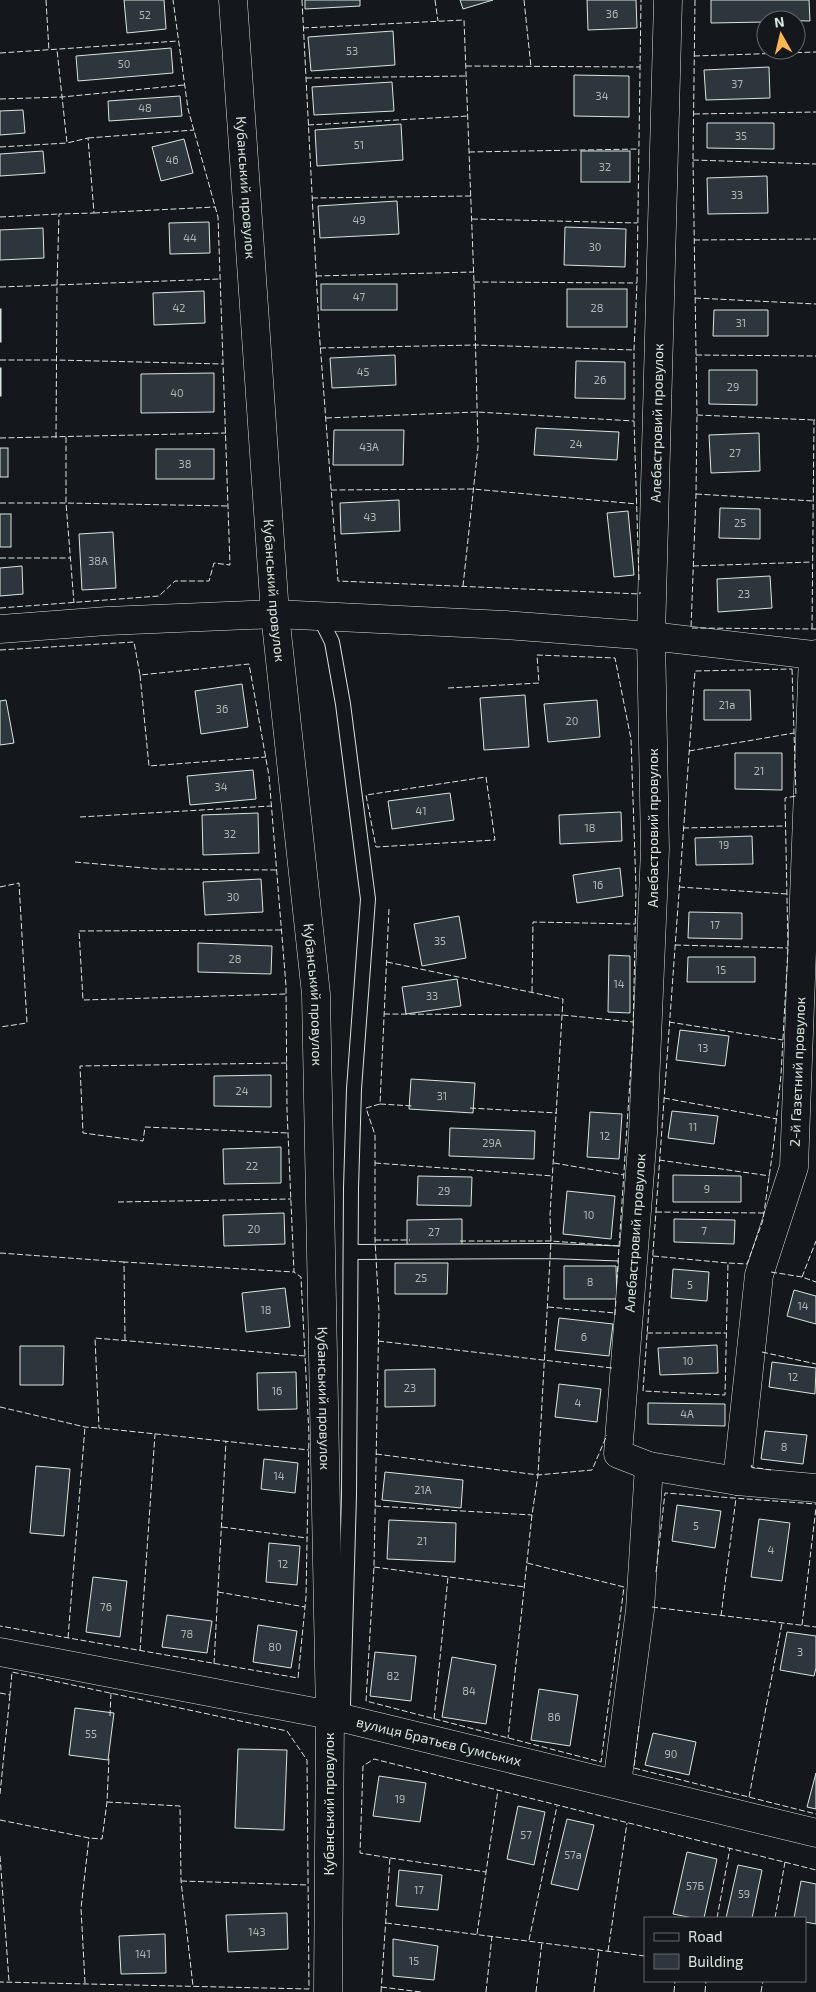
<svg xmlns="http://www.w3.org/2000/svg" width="816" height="1992" font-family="'Exo 2',sans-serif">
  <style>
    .building { fill: #2c363c; stroke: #d8e6dc }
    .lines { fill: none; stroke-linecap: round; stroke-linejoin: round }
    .service-casing { stroke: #d8e6dc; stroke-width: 16 }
    .minor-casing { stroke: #d8e6dc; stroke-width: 29 }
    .service { stroke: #14181c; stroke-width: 14 }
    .minor { stroke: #14181c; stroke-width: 28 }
    .fence { stroke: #d8e6dc; stroke-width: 1; stroke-dasharray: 6 2.5; stroke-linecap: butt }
    .labels { text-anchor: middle; stroke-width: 4; stroke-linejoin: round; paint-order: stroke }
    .number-label { font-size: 11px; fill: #adbab4 }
    .street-label { font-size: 14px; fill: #d8e6dc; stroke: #14181c }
  </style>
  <rect width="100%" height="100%" fill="#14181c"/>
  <g class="building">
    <polygon points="124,0 164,0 166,29 127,33"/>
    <polygon points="305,0 360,0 360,6 305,9"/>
    <polygon points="460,0 493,0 463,9"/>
    <polygon points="587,0 636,0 637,28 588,30"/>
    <polygon points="711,0 809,0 810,21 766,20 766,22 711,23"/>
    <polygon points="393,31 395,65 311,71 308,37"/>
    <polygon points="171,48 173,73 78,81 76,56"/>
    <polygon points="769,67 770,98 706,100 704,70"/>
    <polygon points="574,75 629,76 629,117 574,116"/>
    <polygon points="392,82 394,111 314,115 312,87"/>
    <polygon points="180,96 182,116 109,121 108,101"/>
    <polygon points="23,110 25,133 0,135 0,111"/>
    <polygon points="707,123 774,123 774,149 707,148"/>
    <polygon points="401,124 403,160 317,166 315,130"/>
    <polygon points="184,139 193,173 161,181 152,147"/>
    <polygon points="43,151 45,173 0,176 0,154"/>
    <rect x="581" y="151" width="49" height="31"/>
    <polygon points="767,176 768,213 708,214 707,178"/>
    <polygon points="397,201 399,234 320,238 318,206"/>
    <polygon points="209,222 210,253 170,254 169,223"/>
    <polygon points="565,227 626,229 625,267 564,265"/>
    <polygon points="43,228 44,258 0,260 0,230"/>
    <rect x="321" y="284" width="76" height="26"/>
    <rect x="567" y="289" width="60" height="38"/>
    <polygon points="204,291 205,323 154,325 153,293"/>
    <rect x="0" y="309" width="1" height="33"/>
    <polygon points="714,310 768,310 768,336 713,336"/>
    <polygon points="395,355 396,385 332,388 330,358"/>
    <polygon points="576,361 625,362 625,399 575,398"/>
    <rect x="0" y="368" width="1" height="28"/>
    <polygon points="709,370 757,370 757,405 709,404"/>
    <polygon points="214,373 214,412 141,413 141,374"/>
    <polygon points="536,428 619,432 617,460 534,455"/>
    <polygon points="334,430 404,430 403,465 333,465"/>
    <polygon points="759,433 760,471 711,473 709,435"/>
    <rect x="0" y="448" width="8" height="29"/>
    <rect x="156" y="449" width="58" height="30"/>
    <polygon points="399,500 400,531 341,534 340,503"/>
    <polygon points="720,508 760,509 760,539 719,538"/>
    <polygon points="628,511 634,575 614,577 607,513"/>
    <rect x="0" y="514" width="11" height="33"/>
    <polygon points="113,532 116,588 82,590 79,534"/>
    <polygon points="22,566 23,594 0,596 0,568"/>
    <polygon points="770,576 772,608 718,612 717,579"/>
    <polygon points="242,684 248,727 201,734 195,691"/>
    <polygon points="704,690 750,690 751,720 704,720"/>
    <polygon points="525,695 529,747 484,750 480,698"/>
    <polygon points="6,700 14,743 0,745 0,701"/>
    <polygon points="597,700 600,737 548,742 544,704"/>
    <polygon points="735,753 782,753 782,790 735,789"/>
    <polygon points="253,770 256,799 190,805 187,776"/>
    <polygon points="450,793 454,820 392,829 388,801"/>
    <polygon points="621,812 622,841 560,844 559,815"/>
    <polygon points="258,813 259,853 203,855 202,815"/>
    <polygon points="752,836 753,864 696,865 695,838"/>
    <polygon points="620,868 623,896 577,903 573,875"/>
    <polygon points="261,879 263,912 205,915 203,882"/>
    <polygon points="689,912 742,913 742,939 688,938"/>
    <polygon points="459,916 466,958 422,966 414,924"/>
    <polygon points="198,943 272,946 271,974 198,972"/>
    <polygon points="609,955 630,956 630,1013 608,1012"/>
    <polygon points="688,957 755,957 755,982 687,982"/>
    <polygon points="457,979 461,1006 406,1014 402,987"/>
    <polygon points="680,1030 729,1036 725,1066 676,1060"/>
    <polygon points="271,1075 271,1107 214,1106 214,1076"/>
    <polygon points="411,1079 475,1083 473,1113 409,1109"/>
    <polygon points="672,1111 718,1116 714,1144 668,1138"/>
    <polygon points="590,1112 622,1114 619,1159 587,1157"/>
    <polygon points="450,1128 535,1131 534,1159 449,1156"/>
    <polygon points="281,1147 281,1183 224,1184 223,1149"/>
    <polygon points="673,1175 741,1176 741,1202 673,1202"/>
    <polygon points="418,1176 472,1177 471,1206 417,1205"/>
    <polygon points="567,1191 615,1196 611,1239 563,1234"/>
    <polygon points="284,1213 285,1244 224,1246 223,1215"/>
    <polygon points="462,1219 462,1245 407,1246 407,1220"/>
    <polygon points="674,1219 735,1220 734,1244 674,1242"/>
    <polygon points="395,1263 448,1263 447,1294 395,1294"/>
    <polygon points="564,1266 616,1266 617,1299 564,1299"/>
    <polygon points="673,1269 709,1272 707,1301 671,1298"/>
    <polygon points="285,1288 290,1327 246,1332 242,1293"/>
    <polygon points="794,1290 816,1296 816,1324 787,1316"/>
    <polygon points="559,1318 613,1324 609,1356 555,1350"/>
    <polygon points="717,1345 718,1373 660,1375 658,1348"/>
    <polygon points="20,1346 64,1346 63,1385 20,1385"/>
    <polygon points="772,1362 816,1368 815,1394 769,1387"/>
    <polygon points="435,1369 435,1406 385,1407 385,1370"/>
    <polygon points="296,1372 297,1409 258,1410 257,1373"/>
    <polygon points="559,1384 601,1389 597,1422 555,1417"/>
    <polygon points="648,1403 725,1404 725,1426 648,1424"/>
    <polygon points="765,1431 807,1435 803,1464 761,1459"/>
    <polygon points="264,1459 298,1463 295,1493 261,1489"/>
    <polygon points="36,1466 70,1469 64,1536 30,1533"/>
    <polygon points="385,1472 463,1480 461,1508 382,1500"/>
    <polygon points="677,1505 721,1511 715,1548 672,1541"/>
    <polygon points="759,1519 790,1523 782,1581 751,1577"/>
    <polygon points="389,1520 456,1523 455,1562 387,1559"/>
    <polygon points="269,1543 300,1546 297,1585 266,1582"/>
    <polygon points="93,1577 127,1581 120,1637 86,1632"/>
    <polygon points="167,1615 212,1621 207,1653 162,1647"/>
    <polygon points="258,1625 297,1631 291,1668 253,1662"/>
    <polygon points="787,1632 816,1636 816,1668 814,1676 780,1670"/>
    <polygon points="375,1652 416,1656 411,1701 370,1696"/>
    <polygon points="452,1657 496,1665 486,1724 442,1717"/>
    <polygon points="539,1689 578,1695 570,1746 531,1740"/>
    <polygon points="75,1708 114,1713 108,1760 69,1755"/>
    <polygon points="653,1733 696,1742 689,1775 645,1765"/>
    <polygon points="238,1749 287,1750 284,1830 235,1828"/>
    <polygon points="816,1773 816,1809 807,1807"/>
    <polygon points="379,1776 426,1783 420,1822 373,1816"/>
    <polygon points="518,1806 545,1812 534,1865 507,1859"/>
    <polygon points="567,1819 594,1825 578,1890 551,1884"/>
    <polygon points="687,1852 717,1859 704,1918 693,1918 673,1914"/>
    <polygon points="738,1865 762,1870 752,1918 726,1918"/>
    <polygon points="399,1870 442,1875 438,1910 396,1906"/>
    <polygon points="801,1881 816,1884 816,1924 805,1922 805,1918 794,1918"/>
    <polygon points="287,1913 288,1949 228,1952 226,1915"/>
    <polygon points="165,1934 166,1973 121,1974 119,1936"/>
    <polygon points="393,1939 438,1946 434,1980 393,1976"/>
  </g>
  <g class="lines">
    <g class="service-casing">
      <g id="service">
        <polyline points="319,616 332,642 343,704 368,899 354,1089 351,1188 349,1495 343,1705"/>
        <polyline points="351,1252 550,1251 633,1254"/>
      </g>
    </g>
    <g class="minor-casing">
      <g id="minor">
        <path id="s1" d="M233 0 275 614 316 994 330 1715 328 1992"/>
        <polyline points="668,0 651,636 655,849 643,1133 618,1454 649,1466 737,1481 816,1488"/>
        <polyline points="0,629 107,621 275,614 505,625 651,636 813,655 816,654"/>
        <path id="s2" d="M737 1481 759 1275 794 1167 813 655"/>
        <path id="s3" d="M0 1652 330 1715 816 1833"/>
        <polyline points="617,1784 640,1610 649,1466"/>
      </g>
    </g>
    <use href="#service" class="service"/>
    <use href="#minor" class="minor"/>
    <g class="fence">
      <polyline points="46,0 49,51"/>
      <polyline points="302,0 319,329 338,581 640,594 640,592"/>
      <polyline points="435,0 438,21"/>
      <polyline points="524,0 531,67"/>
      <polyline points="695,0 693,160 697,415 696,494 691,628 816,629"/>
      <polyline points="303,28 464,20 474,282 478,447 463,586"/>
      <polyline points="0,53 178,41"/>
      <polyline points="694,56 816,52"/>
      <polyline points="466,66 640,67"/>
      <polyline points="306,78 466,76"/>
      <polyline points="0,99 62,97 184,85"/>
      <polyline points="694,114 816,112"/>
      <polyline points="308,125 468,116"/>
      <polyline points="88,138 194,130"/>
      <polyline points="0,147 67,143"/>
      <polyline points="469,152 639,149"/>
      <polyline points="693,160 816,164"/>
      <polyline points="312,198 471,196"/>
      <polyline points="94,213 215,207"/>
      <polyline points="0,217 59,214"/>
      <polyline points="472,219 637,223"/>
      <polyline points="694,240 816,239"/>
      <polyline points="316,276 474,272"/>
      <polyline points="474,282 637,283"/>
      <polyline points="0,287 220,279"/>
      <polyline points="695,298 816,304"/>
      <polyline points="320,348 476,345 634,350"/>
      <polyline points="696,355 816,356"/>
      <polyline points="0,360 56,360 223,364"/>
      <polyline points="697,415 814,420"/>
      <polyline points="326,418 477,412 634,421"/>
      <polyline points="66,437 66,503 228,506"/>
      <polyline points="0,438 226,433"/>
      <polyline points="56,438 57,284 59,214 94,213 88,138 67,143 57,50"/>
      <polyline points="331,490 473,489 637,504"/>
      <polyline points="696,494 813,501"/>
      <polyline points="0,503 66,503 74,603"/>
      <polyline points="0,558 70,558"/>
      <polyline points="693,566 812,562"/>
      <polyline points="639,580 634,421 634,350 637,283 641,0"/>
      <polyline points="0,608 159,596 175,581 209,581 214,563 230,565 218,217 188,109 173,0"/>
      <polyline points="812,629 814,420 816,419"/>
      <polyline points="0,650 134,642 140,675 249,664 269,776 286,986 287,1110 294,1272 301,1277 309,1435 306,1597 298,1678 0,1626"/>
      <polygon points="792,669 796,796 785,798 788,948 781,1075 774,1142 763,1220 747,1264 728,1263 725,1395 643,1391 695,671"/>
      <polyline points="140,675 149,766 266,757"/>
      <polyline points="448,688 539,683 537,655 615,658 631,739 636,889 633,1035 617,1278"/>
      <polyline points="689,751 794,733"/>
      <polygon points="486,777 495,840 376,847 366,795"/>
      <polyline points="80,817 271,806"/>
      <polyline points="683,828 785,826"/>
      <polyline points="75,862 156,869 277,870"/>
      <polyline points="0,887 19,883 27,1023 0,1027"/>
      <polyline points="679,887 787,894"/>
      <polyline points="389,909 380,1104 366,1108 375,1135 375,1240 379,1311 374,1567 366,1701 601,1762 624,1587 527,1563"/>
      <polyline points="281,930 79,931 83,1000 286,994"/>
      <polyline points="675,945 788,948"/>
      <polyline points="387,962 563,999 550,1215 551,1241 538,1475 532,1515 508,1738"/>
      <polyline points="532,992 533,922 635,924"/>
      <polyline points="384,1014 562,1015 633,1022"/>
      <polyline points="669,1022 783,1040"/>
      <polyline points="287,1063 80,1066 83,1133 143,1141 145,1127 288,1133"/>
      <polyline points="664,1098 777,1119"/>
      <polyline points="380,1104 413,1106"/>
      <polyline points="470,1108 557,1113"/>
      <polyline points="659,1160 770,1176"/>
      <polyline points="375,1163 553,1176"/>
      <polyline points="554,1163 624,1175"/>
      <polyline points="118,1202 291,1199"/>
      <polyline points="656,1212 764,1213"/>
      <polyline points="375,1240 410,1240"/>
      <polyline points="460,1241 551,1241 619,1246"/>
      <polyline points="0,1253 124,1262"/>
      <polyline points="653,1256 728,1263"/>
      <polyline points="771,1272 802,1277 816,1282"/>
      <polyline points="802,1277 816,1241"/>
      <polyline points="548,1307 615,1313"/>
      <polyline points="615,1315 616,1298"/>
      <polyline points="647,1333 726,1333"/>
      <polyline points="125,1340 124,1262 294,1272"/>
      <polyline points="378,1341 612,1368"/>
      <polyline points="762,1352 816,1364"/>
      <polyline points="305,1356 95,1338 99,1428 309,1450"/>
      <polyline points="0,1407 85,1427 99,1428"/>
      <polyline points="376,1454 538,1475 592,1470 607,1435"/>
      <polyline points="752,1465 751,1467 771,1470"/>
      <polyline points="375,1506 532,1515"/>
      <polyline points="222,1527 307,1538"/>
      <polyline points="374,1567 525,1587"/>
      <polyline points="656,1572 665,1493 816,1504"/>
      <polyline points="218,1592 305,1607"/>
      <polyline points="652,1607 816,1627"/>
      <polyline points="721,1616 736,1498"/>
      <polyline points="802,1625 816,1508"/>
      <polyline points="68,1638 85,1427"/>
      <polyline points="140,1651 155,1434"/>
      <polyline points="214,1664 226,1441"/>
      <polyline points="0,1693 10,1695 12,1672 287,1731 307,1760 309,1989 0,1982"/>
      <polyline points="110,1716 111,1693"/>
      <polyline points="434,1719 448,1577"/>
      <polyline points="639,1726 634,1768 816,1814"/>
      <polyline points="0,1794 10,1695"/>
      <polyline points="749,1797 782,1623"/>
      <polyline points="107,1802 180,1806 181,1881 193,1986"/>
      <polyline points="0,1820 89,1838 102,1839 107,1802 109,1758"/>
      <polyline points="0,1856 9,1981"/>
      <polyline points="390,1858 486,1872"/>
      <polyline points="181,1881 308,1885"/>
      <polyline points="717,1918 730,1848"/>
      <polyline points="775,1918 785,1862"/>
      <polyline points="386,1923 645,1956"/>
      <polyline points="477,1934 498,1790"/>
      <polyline points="529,1940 557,1806"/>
      <polyline points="608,1951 627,1823"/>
      <polyline points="85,1983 81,1908 89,1838"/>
      <polyline points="381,1987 421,1992"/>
      <polyline points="381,1992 390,1858 360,1853 363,1766 374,1759 816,1870"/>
      <polyline points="486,1992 492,1936"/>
      <polyline points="536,1992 542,1942"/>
      <polyline points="594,1992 599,1949"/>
      <polyline points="674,1992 675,1981"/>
      <polyline points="705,1992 706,1981"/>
      <polyline points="761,1992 763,1981"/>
    </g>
  </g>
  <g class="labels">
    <g class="number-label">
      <text x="612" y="18">36</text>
      <text x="145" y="19">52</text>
      <text x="352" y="55">53</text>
      <text x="124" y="68">50</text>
      <text x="737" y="88">37</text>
      <text x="602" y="100">34</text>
      <text x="145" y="112">48</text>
      <text x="741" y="140">35</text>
      <text x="359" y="149">51</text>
      <text x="172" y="164">46</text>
      <text x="605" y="171">32</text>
      <text x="737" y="199">33</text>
      <text x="359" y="224">49</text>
      <text x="190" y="242">44</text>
      <text x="595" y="251">30</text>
      <text x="359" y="301">47</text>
      <text x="179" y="312">42</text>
      <text x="597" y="312">28</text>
      <text x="741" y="327">31</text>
      <text x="363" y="376">45</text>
      <text x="600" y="384">26</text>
      <text x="733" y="391">29</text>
      <text x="177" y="397">40</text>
      <text x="576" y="448">24</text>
      <text x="369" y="451">43А</text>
      <text x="735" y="457">27</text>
      <text x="185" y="468">38</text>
      <text x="370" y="521">43</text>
      <text x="740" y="527">25</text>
      <text x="98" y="565">38А</text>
      <text x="744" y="598">23</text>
      <text x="727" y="709">21а</text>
      <text x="222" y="713">36</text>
      <text x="572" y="725">20</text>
      <text x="759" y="775">21</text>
      <text x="221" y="791">34</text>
      <text x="421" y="815">41</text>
      <text x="590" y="832">18</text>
      <text x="230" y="838">32</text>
      <text x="724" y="849">19</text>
      <text x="598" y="889">16</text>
      <text x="233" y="901">30</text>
      <text x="715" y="929">17</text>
      <text x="440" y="945">35</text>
      <text x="235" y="963">28</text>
      <text x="721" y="974">15</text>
      <text x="619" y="988">14</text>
      <text x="432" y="1000">33</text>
      <text x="703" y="1052">13</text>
      <text x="242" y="1095">24</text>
      <text x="442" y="1100">31</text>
      <text x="693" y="1131">11</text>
      <text x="605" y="1140">12</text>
      <text x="492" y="1147">29А</text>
      <text x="252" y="1170">22</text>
      <text x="707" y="1193">9</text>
      <text x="444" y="1195">29</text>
      <text x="589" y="1219">10</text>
      <text x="254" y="1233">20</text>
      <text x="704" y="1235">7</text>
      <text x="434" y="1236">27</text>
      <text x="421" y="1282">25</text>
      <text x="590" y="1286">8</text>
      <text x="690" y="1289">5</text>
      <text x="803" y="1310">14</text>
      <text x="266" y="1314">18</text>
      <text x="584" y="1341">6</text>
      <text x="688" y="1365">10</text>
      <text x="793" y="1381">12</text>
      <text x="410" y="1392">23</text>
      <text x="277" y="1395">16</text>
      <text x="578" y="1407">4</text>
      <text x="687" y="1418">4А</text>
      <text x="784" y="1451">8</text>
      <text x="279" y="1480">14</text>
      <text x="423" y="1494">21А</text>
      <text x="696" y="1530">5</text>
      <text x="422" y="1545">21</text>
      <text x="771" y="1554">4</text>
      <text x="283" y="1568">12</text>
      <text x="106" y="1611">76</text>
      <text x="187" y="1638">78</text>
      <text x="275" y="1651">80</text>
      <text x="800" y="1656">3</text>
      <text x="393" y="1680">82</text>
      <text x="469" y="1695">84</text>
      <text x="554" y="1721">86</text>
      <text x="91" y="1738">55</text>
      <text x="671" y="1758">90</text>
      <text x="400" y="1803">19</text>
      <text x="526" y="1839">57</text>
      <text x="573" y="1859">57а</text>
      <text x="695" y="1890">57Б</text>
      <text x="419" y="1894">17</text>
      <text x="744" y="1898">59</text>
      <text x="257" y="1936">143</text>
      <text x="143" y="1958">141</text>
      <text x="414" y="1965">15</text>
    </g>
    <g class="street-label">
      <text dy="5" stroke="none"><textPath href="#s1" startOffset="188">Кубанський провулок</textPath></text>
      <text transform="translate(657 423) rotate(-89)" y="5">Алебастровий провулок</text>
      <text dy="5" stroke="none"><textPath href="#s1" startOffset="592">Кубанський провулок</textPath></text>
      <text transform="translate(653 828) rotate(-90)" y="5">Алебастровий провулок</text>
      <text dy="5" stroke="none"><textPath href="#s1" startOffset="998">Кубанський провулок</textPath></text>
      <text dy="5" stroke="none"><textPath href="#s2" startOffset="416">2-й Газетний провулок</textPath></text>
      <text transform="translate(635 1233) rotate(-86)" y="5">Алебастровий провулок</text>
      <text dy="5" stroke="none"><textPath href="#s1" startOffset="1402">Кубанський провулок</textPath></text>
      <text dy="5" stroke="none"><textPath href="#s3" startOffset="448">вулиця Братьєв Сумських</textPath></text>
      <text transform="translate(329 1804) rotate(-90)" y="5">Кубанський провулок</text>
    </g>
  </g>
  <rect x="644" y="1917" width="162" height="65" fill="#14181c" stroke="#626a69"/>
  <rect x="654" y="1933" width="25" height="8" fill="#14181c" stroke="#626a69"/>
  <text x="688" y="1942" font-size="15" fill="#d8e6dc">Road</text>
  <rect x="654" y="1954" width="25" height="15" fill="#2c363c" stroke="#626a69"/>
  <text x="688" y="1967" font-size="15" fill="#d8e6dc">Building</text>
  <g transform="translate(781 35) rotate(352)"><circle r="24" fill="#14181c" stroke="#626a69"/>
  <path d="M0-4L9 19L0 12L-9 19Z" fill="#ffb74d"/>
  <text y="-8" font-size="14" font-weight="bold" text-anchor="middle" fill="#d8e6dc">N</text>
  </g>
</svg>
